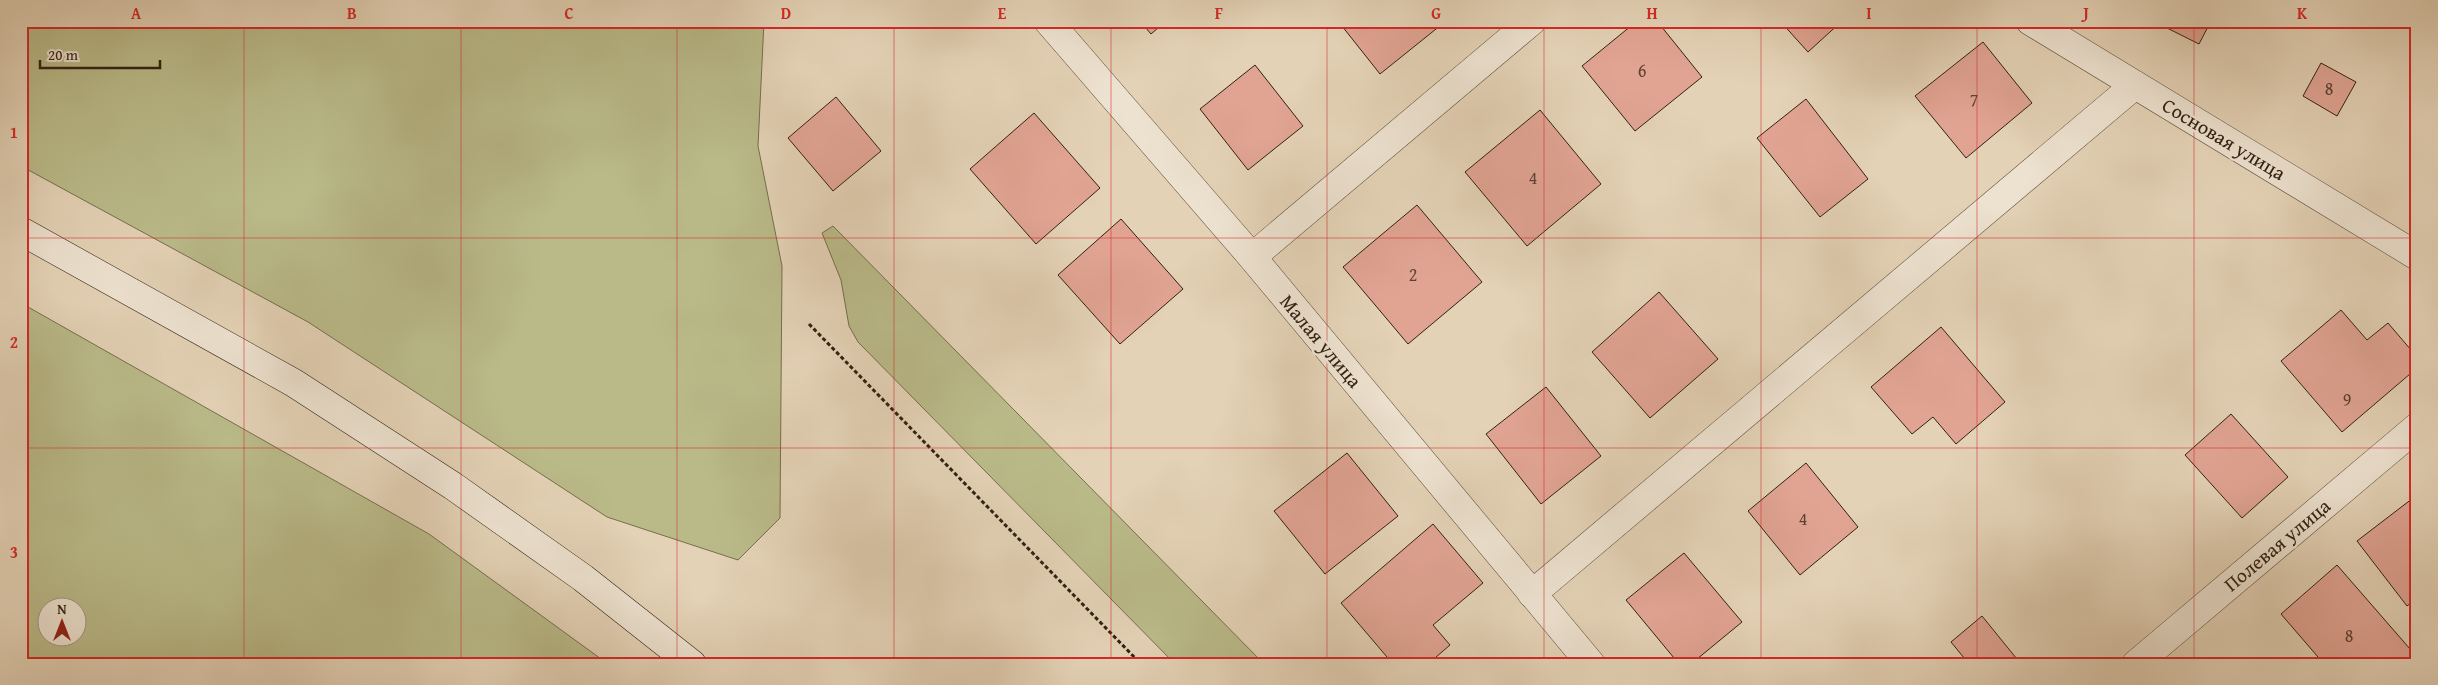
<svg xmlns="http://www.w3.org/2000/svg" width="2438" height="685" font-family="'Gentium Book Plus',serif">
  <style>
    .green { fill: #baba89; stroke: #766e4e; fill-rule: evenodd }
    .building { fill: #e1a493; stroke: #312112 }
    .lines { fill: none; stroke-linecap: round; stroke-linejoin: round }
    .street-casing { stroke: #5e4d3b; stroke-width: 29 }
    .secondary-casing { stroke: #312112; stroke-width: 29 }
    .path { stroke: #312112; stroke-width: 3; stroke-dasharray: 4 2.5; stroke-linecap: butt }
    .street { stroke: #ede2d0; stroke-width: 28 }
    .secondary { stroke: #ede2d0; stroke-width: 28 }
    .grid { fill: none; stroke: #d62828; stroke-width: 1; stroke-opacity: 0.55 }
    .labels { text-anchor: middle; stroke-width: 5; stroke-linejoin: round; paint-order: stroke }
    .number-label { font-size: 18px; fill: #5d4232 }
    .street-label { font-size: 20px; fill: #312112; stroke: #ede2d0 }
    .neatline { fill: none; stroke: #d62828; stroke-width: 2 }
    .grid-label { font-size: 16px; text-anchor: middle; font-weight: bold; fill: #d62828 }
  </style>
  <rect width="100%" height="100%" fill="#e4d2b6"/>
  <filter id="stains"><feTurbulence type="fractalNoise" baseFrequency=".004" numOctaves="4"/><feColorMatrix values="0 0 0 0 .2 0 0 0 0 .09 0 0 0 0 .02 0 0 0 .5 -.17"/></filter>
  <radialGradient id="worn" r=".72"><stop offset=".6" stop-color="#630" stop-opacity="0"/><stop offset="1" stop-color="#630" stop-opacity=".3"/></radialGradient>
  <g class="green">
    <polygon points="21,21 764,21 758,146 782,266 780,518 738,560 607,517 308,322 21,166"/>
    <polygon points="833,226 1264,664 1175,664 858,342 849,326 841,280 822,233"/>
    <path d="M21 303 429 534 608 664H21ZM48 608H78V638H48Z"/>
  </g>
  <g class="building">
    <polygon points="1140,21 1166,21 1151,34"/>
    <polygon points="1338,21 1446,21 1380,74"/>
    <polygon points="1637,21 1657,21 1702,77 1635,131 1582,66"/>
    <polygon points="1780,21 1842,21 1808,52"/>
    <polygon points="2163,21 2211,21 2199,44 2161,25"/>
    <polygon points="1983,42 2032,103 1966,158 1915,96"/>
    <polygon points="2321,63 2356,82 2337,116 2303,96"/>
    <polygon points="1255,65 1303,126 1248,170 1200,109"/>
    <polygon points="836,97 881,151 833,191 788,138"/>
    <polygon points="1806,99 1868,179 1820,217 1757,138"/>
    <polygon points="1540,110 1601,184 1527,246 1465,172"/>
    <polygon points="1034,113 1100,188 1036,244 970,169"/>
    <polygon points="1417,205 1482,282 1408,344 1343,267"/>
    <polygon points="1121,219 1183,289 1120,344 1058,275"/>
    <polygon points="1659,292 1718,359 1650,418 1592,352"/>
    <polygon points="2341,310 2367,340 2388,323 2417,357 2417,368 2342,432 2281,361"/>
    <polygon points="1941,327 2005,402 1956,444 1933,417 1912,434 1871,387"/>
    <polygon points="1546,387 1601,456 1541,504 1486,434"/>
    <polygon points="2231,414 2288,477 2242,518 2185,455"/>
    <polygon points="1347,453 1398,516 1325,574 1274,511"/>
    <polygon points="1806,463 1858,527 1800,575 1748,511"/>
    <polygon points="2417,495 2417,598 2407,606 2357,541"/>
    <polygon points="1433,524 1483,583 1433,625 1450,645 1428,664 1393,664 1341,603"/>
    <polygon points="1684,553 1742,622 1691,664 1679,664 1626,600"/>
    <polygon points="2337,565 2417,657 2417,664 2324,664 2281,614"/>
    <polygon points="1982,616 2021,664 1969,664 1951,642"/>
  </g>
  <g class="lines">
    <g class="street-casing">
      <g id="street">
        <polyline points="1048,21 1252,257 1591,664"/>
        <polyline points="2030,21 2417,256"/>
        <polyline points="1252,257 1532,21"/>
        <polyline points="1532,594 2135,85"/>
        <polyline points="2136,664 2417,427"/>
      </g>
    </g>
    <g class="secondary-casing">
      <polyline id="secondary" points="21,231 294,383 453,486 583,578 692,664"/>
    </g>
    <polyline class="path" points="809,324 1141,664"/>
    <use href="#street" class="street"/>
    <use href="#secondary" class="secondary"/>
  </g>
  <path class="grid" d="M244 21V664M461 21V664M677 21V664M894 21V664M1111 21V664M1327 21V664M1544 21V664M1761 21V664M1977 21V664M2194 21V664M21 238H2417M21 448H2417"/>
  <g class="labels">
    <g class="number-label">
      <text x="1642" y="77">6</text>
      <text x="2329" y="95">8</text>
      <text x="1974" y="106">7</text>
      <text x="1533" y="184">4</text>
      <text x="1413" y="281">2</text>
      <text x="2347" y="406">9</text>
      <text x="1803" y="525">4</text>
      <text x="2349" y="642">8</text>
    </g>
    <g class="street-label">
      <text transform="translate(2224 139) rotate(31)" y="7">Сосновая улица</text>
      <text transform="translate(1321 341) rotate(50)" y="7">Малая улица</text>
      <text transform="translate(2277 545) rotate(-40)" y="7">Полевая улица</text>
    </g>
  </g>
  <rect width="2438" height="685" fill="none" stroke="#e4d2b6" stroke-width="55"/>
  <g transform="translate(62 622)"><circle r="24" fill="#ede2d0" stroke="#a29584"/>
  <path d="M0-4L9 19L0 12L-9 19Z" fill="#8f2418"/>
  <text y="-8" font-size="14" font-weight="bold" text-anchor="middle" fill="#312112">N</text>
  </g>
  <path d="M40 60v8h120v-8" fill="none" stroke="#312112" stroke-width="2.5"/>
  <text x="48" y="60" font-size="15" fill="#312112" stroke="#ede2d0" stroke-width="4" paint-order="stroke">20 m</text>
  <rect x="28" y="28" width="2382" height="630" class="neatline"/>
  <g class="grid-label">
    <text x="136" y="19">A</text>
    <text x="352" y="19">B</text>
    <text x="569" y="19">C</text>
    <text x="786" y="19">D</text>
    <text x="1002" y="19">E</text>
    <text x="1219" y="19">F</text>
    <text x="1436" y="19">G</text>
    <text x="1652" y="19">H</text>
    <text x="1869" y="19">I</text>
    <text x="2086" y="19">J</text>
    <text x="2302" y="19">K</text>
    <text x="14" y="138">1</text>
    <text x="14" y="348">2</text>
    <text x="14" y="558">3</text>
  </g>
  <rect width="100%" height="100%" filter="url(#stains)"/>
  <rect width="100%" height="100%" fill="url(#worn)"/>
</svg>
